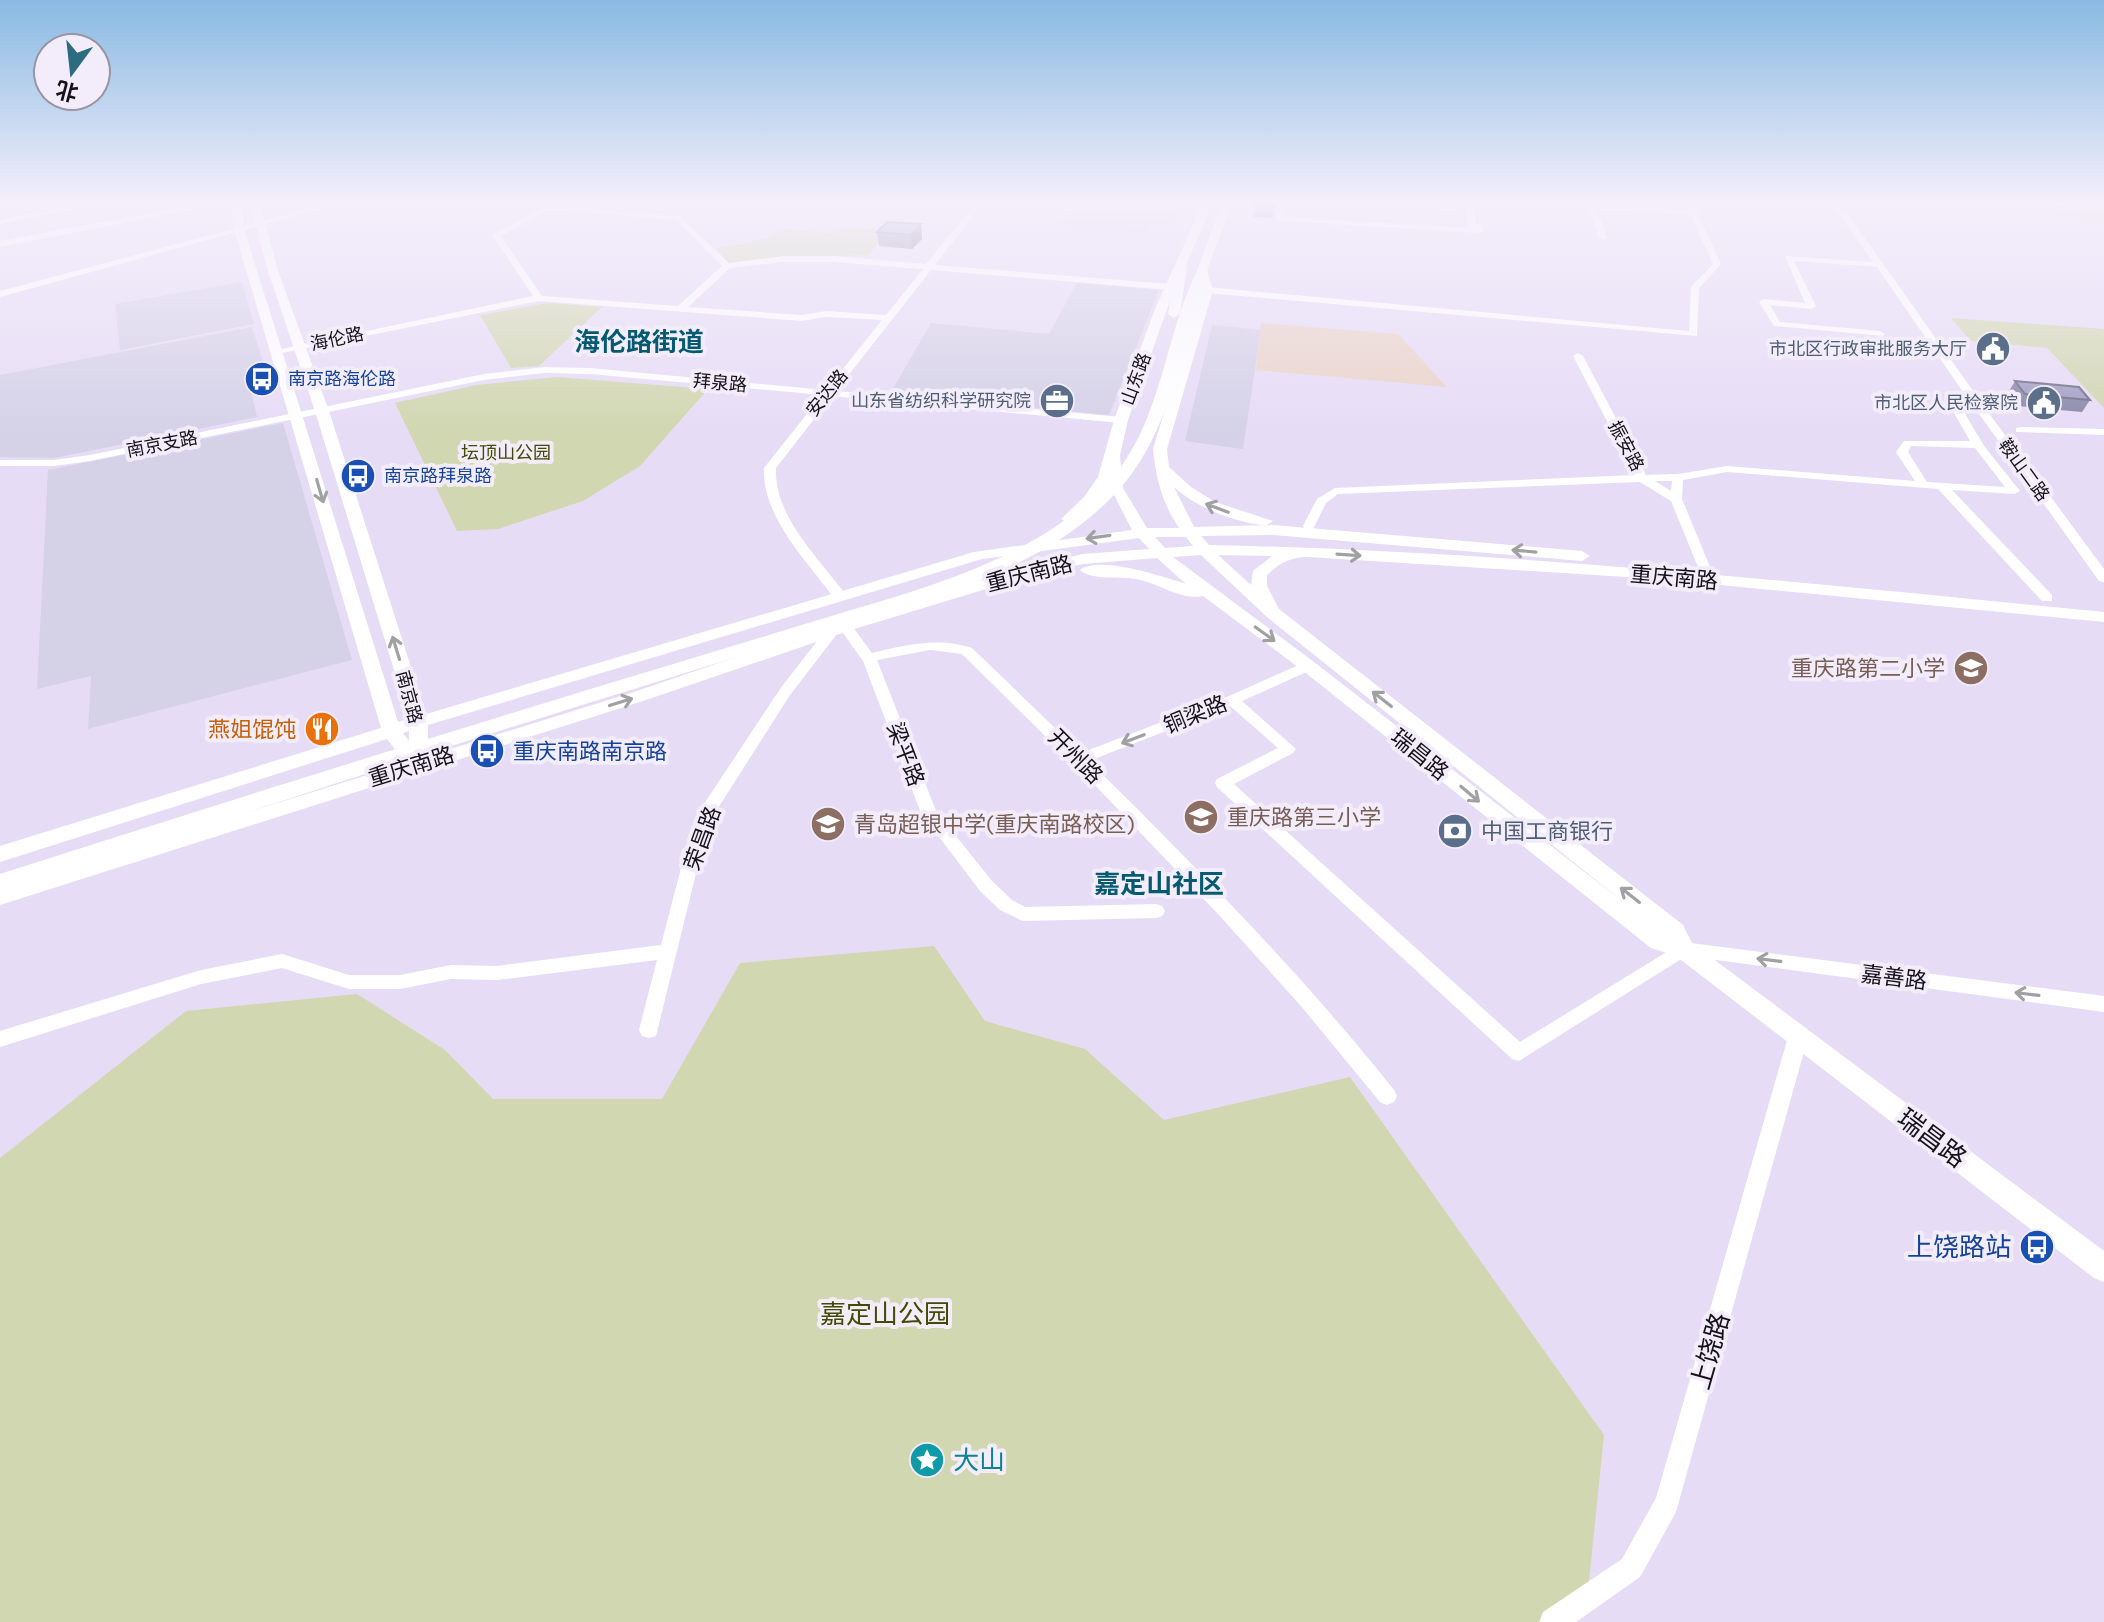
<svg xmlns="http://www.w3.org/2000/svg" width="2104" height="1622" font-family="Commissioner,'Noto Sans SC',sans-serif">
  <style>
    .commercial { fill: #d5d1e7 }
    .industrial { fill: #ead3c8 }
    .green { fill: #d1d7b0 }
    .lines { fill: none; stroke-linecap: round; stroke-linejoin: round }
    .minor { fill: #fff; fill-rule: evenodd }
    .major { fill: #fff; fill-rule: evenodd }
    .highway { fill: #fff; fill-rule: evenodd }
    .wall { fill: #8a89a9 }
    .shaded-wall { fill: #716f8a }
    .building { fill: #a19fc5; stroke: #716f8a; stroke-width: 2 }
    .oneway { stroke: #a1a0a3 }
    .labels { text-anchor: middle; stroke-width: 8; stroke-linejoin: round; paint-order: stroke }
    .far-street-label { font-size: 18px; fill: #15121a; stroke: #f2ecfb }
    .far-service-label { font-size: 18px; fill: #4e5e75; stroke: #f2ecfb; text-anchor: end }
    .far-transit-label { font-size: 18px; fill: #164399; stroke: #f2ecfb; text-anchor: start }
    .far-park-label { font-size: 18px; fill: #444903; stroke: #f2ecfb }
    .street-label { font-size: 22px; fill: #15121a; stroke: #f2ecfb }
    .education-label { font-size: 22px; fill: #785e54; stroke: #f2ecfb; text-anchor: start }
    .food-label { font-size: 22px; fill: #c56008; stroke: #f2ecfb; text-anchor: end }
    .transit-label { font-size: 22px; fill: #164399; stroke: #f2ecfb; text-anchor: start }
    .service-label { font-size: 22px; fill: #4e5e75; stroke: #f2ecfb; text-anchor: start }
    .far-district-label { font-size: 26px; font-weight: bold; fill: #055a72; stroke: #f2ecfb }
    .quarter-label { font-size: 26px; font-weight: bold; fill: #055a72; stroke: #f2ecfb }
    .near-street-label { font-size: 26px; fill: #15121a; stroke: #f2ecfb }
    .near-transit-label { font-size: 26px; fill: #164399; stroke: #f2ecfb; text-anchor: end }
    .near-park-label { font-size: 26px; fill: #444903; stroke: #f2ecfb }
    .near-culture-label { font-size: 26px; fill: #0d838f; stroke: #f2ecfb; text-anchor: start }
  </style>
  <rect width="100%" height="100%" fill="#e7dcf6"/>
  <g class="commercial">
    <polygon points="1074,203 1183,203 1172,227 1151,225 1147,234 1059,226"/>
    <polygon points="242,282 254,324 120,350 115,304"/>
    <polygon points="1077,283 1159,290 1109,415 890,394 931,323 1049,334"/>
    <polygon points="1212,325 1261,330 1243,449 1185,441"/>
    <polygon points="252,327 271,387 251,391 257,417 54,458 0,457 0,375"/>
    <polygon points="283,423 352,660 88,729 91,676 37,689 48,470"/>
  </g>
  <polygon class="industrial" points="1261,323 1398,334 1447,387 1256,370"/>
  <g class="green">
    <polygon points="2045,204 2104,208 2104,221 2060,218"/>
    <polygon points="844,227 889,231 868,255 800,257 727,264 717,248 769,238 769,235 787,229 835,234"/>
    <polygon points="548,303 602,307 539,366 511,368 480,315"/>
    <polygon points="1951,318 2104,329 2104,408 2047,348 1971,341"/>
    <polygon points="557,377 708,389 640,466 583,501 498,529 457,531 395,403 476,385"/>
    <polygon points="934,946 985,1021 1085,1049 1164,1120 1350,1077 1604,1435 1588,1591 1550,1622 0,1622 0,1158 186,1011 357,994 445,1050 493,1099 662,1099 740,963"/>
  </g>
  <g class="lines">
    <g class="minor">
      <polygon points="85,203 99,203 0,224 0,220"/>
      <polygon points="330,203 342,203 0,297 0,291"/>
      <path d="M975 203H983L935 265 1170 284 1174 287 1170 290 931 270 836 391 1121 417 1126 420 1121 423 832 396 776 468C774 517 819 558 846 595L844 598H834C807 561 762 517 764 468L822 395 590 374 544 373 484 380 90 461 54 466H0V460H54L90 455 484 374 544 367 590 368 826 390 882 320 826 317 802 321 539 301 277 354 272 351 533 296 492 235 548 205 679 216 729 263 783 256H834L926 264ZM549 209 677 220 722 266 678 306 542 296 501 236ZM783 262H834L923 269 886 315 826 311 802 315 688 307 730 268Z"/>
      <polygon points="1280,203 1288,203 1284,217 1470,228 1467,226 1464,203 1472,203 1475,224 1482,225 1483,231 1479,233 1280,221 1276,219"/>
      <polygon points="1380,203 1452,205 1452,203 1460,203 1460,208 1456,210"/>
      <polygon points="1546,203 1595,203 1688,210 1685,203 1693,203 1721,264 1699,288 1697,336 1207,293 1203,290 1207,287 1689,331 1691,287 1713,264 1691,215 1597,209 1607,238 1603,240 1599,238 1589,208"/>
      <path d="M1832 203H1840L1988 412 2104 569V582L2099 581 1967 397 1957 400 1984 446 2020 491 2014 494 1952 490 2052 595V601H2042L1938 489 1727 472 1683 480 1682 499 1710 567 1704 571 1698 567 1671 501 1640 482 1338 494 1326 503 1313 529H1305L1303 526 1317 499 1335 488 1635 475 1573 356 1578 353 1583 356 1646 475 1678 474 1727 466 1915 481 1896 452 1904 441H1970L1946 399 1963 392 1877 267 1794 261 1816 306 1811 309 1770 305 1780 322 1880 331 1885 334 1883 336 1774 326 1759 302 1763 299 1805 303 1785 256 1873 262ZM1911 446 1975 448 2005 487 1927 482 1908 452ZM1655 481H1672L1671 491Z"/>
      <polygon points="2020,427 2104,429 2104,435 2016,432 2016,428"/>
      <path d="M845 622 850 623 872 653C907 645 937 637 972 648L1081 753 1227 697 1303 663H1313L1315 666 1313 669 1242 701 1296 749 1293 753 1234 784 1520 1042 1683 942 2104 996V1012L1686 956 1519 1061 1512 1059 1217 787 1215 783 1217 779 1278 748 1230 706 1089 761C1195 866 1301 973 1394 1090L1397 1096 1394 1102 1387 1105 1380 1102 1301 1006 1218 914 1092 782 962 654 930 650 877 660 936 811 992 881 1012 900 1025 907 1156 904 1162 906 1165 911 1162 916 1156 918 1023 921 1000 910 980 891 921 813 863 661 838 626Z"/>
      <polygon points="833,626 840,630 790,695 718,808 702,849 656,1036 649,1038 642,1036 639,1030 657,960 497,980 451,979 400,989 349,989 282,968 201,984 0,1047 0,1031 201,970 282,954 349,975 400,975 451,965 497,966 661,945 686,849 702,807 780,689 828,627"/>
      <polygon points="1798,1029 1805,1031 1808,1037 1676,1512 1640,1577 1576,1622 1539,1622 1543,1612 1622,1559 1656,1498 1788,1037 1791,1031"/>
    </g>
    <g class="major">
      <path d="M230 203H240L244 229 398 722 409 719 315 411 268 271 250 203H260L278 271 329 411 426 714 974 552 1132 530 1108 483 1088 510 1068 523 1061 519 1084 497 1098 477 1114 420 1155 309 1203 203H1213L1167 309 1128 420 1120 455 1123 488 1147 528H1179C1162 503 1156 478 1153 449L1201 290 1197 271 1222 203H1232L1207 271 1213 290 1167 449 1169 467 1191 487 1215 502 1273 521 1265 526C1231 520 1200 510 1174 487L1194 527 1273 525 1582 551 1590 556 1582 561 1273 535 1201 536 1209 545C1508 551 1806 583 2104 612V622L1658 579 1308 557C1292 556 1278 564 1267 575V586L1279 609 1683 925 1692 943 2104 1251V1282L2094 1278 1676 956 1651 948 1302 670 1203 596C1182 601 1156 582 1136 579 1119 576 1093 581 1080 570 1098 555 1164 577 1186 584L1157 558 1083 564 1035 574 851 630 643 701 0 905V889L406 763 387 739 0 862V846L381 728 234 229ZM1155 537H1186L1193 546 1165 548ZM1139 538 1149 549 1083 554 1026 567 839 622 631 693 428 756V725L982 559ZM1201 555 1267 617 1627 905 1314 662 1173 557ZM1218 555 1272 556 1253 571 1251 585ZM409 731V741L403 733Z"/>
      <polygon points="2047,203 2104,203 2104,209 2052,206"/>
    </g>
    <g class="highway">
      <polygon points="204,203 225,203 0,247 0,241"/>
      <polygon points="1177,265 1187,267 1180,314 1174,318 1168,314"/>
      <path d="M1198 269 1208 271C1181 346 1172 435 1114 495 1033 579 904 606 796 639 707 666 617 694 528 722 351 777 176 837 0 892V874C199 810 398 748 597 687 670 665 743 643 815 621 914 591 1027 564 1103 488 1163 428 1162 340 1198 269Z"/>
    </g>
  </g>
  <g class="wall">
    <polygon points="1255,203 1277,203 1273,218 1253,217"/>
    <polygon points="921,224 922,239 912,249 879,246 877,232"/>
    <polygon points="2015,381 2090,400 2082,412 2017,406 2008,393"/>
  </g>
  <polygon class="shaded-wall" points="921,224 922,239 912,249 911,235"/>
  <g class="building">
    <polygon points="1255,203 1275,203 1274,205 1254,204"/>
    <polygon points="887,222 921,224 911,235 877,232"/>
    <polygon points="2015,381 2079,387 2090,400 2025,394"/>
  </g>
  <defs><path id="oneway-shaft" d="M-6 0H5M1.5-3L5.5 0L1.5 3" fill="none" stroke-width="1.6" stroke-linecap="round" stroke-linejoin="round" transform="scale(2)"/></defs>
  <g class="oneway">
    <use href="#oneway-shaft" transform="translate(320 491) rotate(74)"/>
    <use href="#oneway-shaft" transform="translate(1217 508) rotate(-159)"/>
    <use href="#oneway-shaft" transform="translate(1098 537) rotate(172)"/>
    <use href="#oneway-shaft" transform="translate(1524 551) rotate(-175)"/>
    <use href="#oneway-shaft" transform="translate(1349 555) rotate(4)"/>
    <use href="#oneway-shaft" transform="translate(1265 634) rotate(36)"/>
    <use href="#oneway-shaft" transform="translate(396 648) rotate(-107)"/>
    <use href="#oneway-shaft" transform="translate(1382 699) rotate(-142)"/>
    <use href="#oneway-shaft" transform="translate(621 702) rotate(-17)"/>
    <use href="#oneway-shaft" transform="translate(1133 739) rotate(159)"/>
    <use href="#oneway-shaft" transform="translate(1470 794) rotate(40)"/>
    <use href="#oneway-shaft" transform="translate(1630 895) rotate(-142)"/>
    <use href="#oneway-shaft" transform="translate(1769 960) rotate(-173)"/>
    <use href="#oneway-shaft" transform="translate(2027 994) rotate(-173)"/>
  </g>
  <linearGradient id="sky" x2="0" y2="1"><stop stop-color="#89bae3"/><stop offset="0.47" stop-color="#f4effb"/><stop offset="1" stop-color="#f4effb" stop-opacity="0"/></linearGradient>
  <rect width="2104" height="430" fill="url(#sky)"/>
  <defs>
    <g id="civic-disc" transform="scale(1.8)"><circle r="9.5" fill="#5c6f8a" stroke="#f2ecfb"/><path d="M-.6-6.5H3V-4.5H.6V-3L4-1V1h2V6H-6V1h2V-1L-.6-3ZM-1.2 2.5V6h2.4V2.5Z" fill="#fff"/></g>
    <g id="bus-disc" transform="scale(1.8)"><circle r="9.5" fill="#1a4fb4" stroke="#f2ecfb"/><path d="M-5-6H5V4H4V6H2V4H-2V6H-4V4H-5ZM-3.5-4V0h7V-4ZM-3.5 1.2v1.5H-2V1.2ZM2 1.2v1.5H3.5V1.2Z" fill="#fff"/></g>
    <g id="office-disc" transform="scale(1.8)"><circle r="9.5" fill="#5c6f8a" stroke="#f2ecfb"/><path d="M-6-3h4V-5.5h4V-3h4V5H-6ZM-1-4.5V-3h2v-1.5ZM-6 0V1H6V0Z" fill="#fff"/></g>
    <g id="school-disc" transform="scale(1.8)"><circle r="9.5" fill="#8d6e63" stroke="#f2ecfb"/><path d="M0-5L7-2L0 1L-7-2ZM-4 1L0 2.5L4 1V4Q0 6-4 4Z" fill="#fff"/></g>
    <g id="restaurant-disc" transform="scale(1.8)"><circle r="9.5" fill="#e8710a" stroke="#f2ecfb"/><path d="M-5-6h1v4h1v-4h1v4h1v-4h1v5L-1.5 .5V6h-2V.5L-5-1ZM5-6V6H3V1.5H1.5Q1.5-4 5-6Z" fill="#fff"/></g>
    <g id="bank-disc" transform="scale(1.8)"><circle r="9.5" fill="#5c6f8a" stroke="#f2ecfb"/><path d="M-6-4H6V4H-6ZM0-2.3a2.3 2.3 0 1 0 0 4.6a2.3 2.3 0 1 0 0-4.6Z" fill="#fff"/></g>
    <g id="sight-disc" transform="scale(1.8)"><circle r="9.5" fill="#0f9aa8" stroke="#f2ecfb"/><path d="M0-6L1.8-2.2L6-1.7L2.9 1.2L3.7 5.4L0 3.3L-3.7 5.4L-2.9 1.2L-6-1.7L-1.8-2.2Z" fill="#fff"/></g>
  </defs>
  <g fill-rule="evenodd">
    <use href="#civic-disc" x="1993" y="349"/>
    <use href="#bus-disc" x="262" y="379"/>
    <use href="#office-disc" x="1057" y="401"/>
    <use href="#civic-disc" x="2044" y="403"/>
    <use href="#bus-disc" x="358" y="476"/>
    <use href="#school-disc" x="1971" y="668"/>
    <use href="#restaurant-disc" x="322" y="729"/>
    <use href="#bus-disc" x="487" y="751"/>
    <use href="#school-disc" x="1201" y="817"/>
    <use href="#school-disc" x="828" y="824"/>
    <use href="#bank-disc" x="1455" y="831"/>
    <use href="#bus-disc" x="2037" y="1247"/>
    <use href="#sight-disc" x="927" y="1460"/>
  </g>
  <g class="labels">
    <g class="far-street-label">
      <text transform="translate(337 339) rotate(-12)" y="6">海伦路</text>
      <text transform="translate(1136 379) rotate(-70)" y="6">山东路</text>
      <text transform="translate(720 383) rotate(5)" y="6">拜泉路</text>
      <text transform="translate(827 393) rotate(-51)" y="6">安达路</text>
      <text transform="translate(162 444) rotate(-11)" y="6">南京支路</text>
      <text transform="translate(1626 446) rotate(62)" y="6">振安路</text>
      <text transform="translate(2024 470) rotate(54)" y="6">鞍山二路</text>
      <text transform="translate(409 697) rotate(75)" y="6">南京路</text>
    </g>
    <g class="far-service-label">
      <text x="1967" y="355">市北区行政审批服务大厅</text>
      <text x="1031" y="407">山东省纺织科学研究院</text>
      <text x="2018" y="409">市北区人民检察院</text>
    </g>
    <g class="far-transit-label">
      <text x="288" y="385">南京路海伦路</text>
      <text x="384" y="482">南京路拜泉路</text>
    </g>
    <g class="far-park-label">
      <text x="506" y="459">坛顶山公园</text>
    </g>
    <g class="street-label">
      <text transform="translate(1029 573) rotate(-14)" y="8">重庆南路</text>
      <text transform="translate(1674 577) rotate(5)" y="8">重庆南路</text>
      <text transform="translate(1195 714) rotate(-22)" y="8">铜梁路</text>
      <text transform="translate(906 754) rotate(69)" y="8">梁平路</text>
      <text transform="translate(1420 754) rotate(39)" y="8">瑞昌路</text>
      <text transform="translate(1076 756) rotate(45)" y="8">开州路</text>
      <text transform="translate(411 766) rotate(-17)" y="8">重庆南路</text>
      <text transform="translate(702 838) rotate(-70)" y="8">荣昌路</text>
      <text transform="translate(1894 977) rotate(7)" y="8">嘉善路</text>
    </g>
    <g class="education-label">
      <text x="1945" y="676" text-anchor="end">重庆路第二小学</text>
      <text x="1227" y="825">重庆路第三小学</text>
      <text x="854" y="832">青岛超银中学(重庆南路校区)</text>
    </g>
    <g class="food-label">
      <text x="296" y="737">燕姐馄饨</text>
    </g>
    <g class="transit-label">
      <text x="513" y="759">重庆南路南京路</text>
    </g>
    <g class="service-label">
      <text x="1481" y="839">中国工商银行</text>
    </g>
    <g class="far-district-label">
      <text x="639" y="351">海伦路街道</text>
    </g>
    <g class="quarter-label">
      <text x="1159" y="893">嘉定山社区</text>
    </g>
    <g class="near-street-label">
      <text transform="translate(1932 1138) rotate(37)" y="9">瑞昌路</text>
      <text transform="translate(1710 1351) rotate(-74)" y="9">上饶路</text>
    </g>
    <g class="near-transit-label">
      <text x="2011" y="1256">上饶路站</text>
    </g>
    <g class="near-park-label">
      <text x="885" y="1323">嘉定山公园</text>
    </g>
    <g class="near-culture-label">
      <text x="953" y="1469">大山</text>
    </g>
  </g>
  <g transform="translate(72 72) rotate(195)"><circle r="38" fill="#f2ecfb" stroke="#9a95a1" stroke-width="2"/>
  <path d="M0-6L14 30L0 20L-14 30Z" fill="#2d6b81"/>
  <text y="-12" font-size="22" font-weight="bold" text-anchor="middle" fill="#15121a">北</text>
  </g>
</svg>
